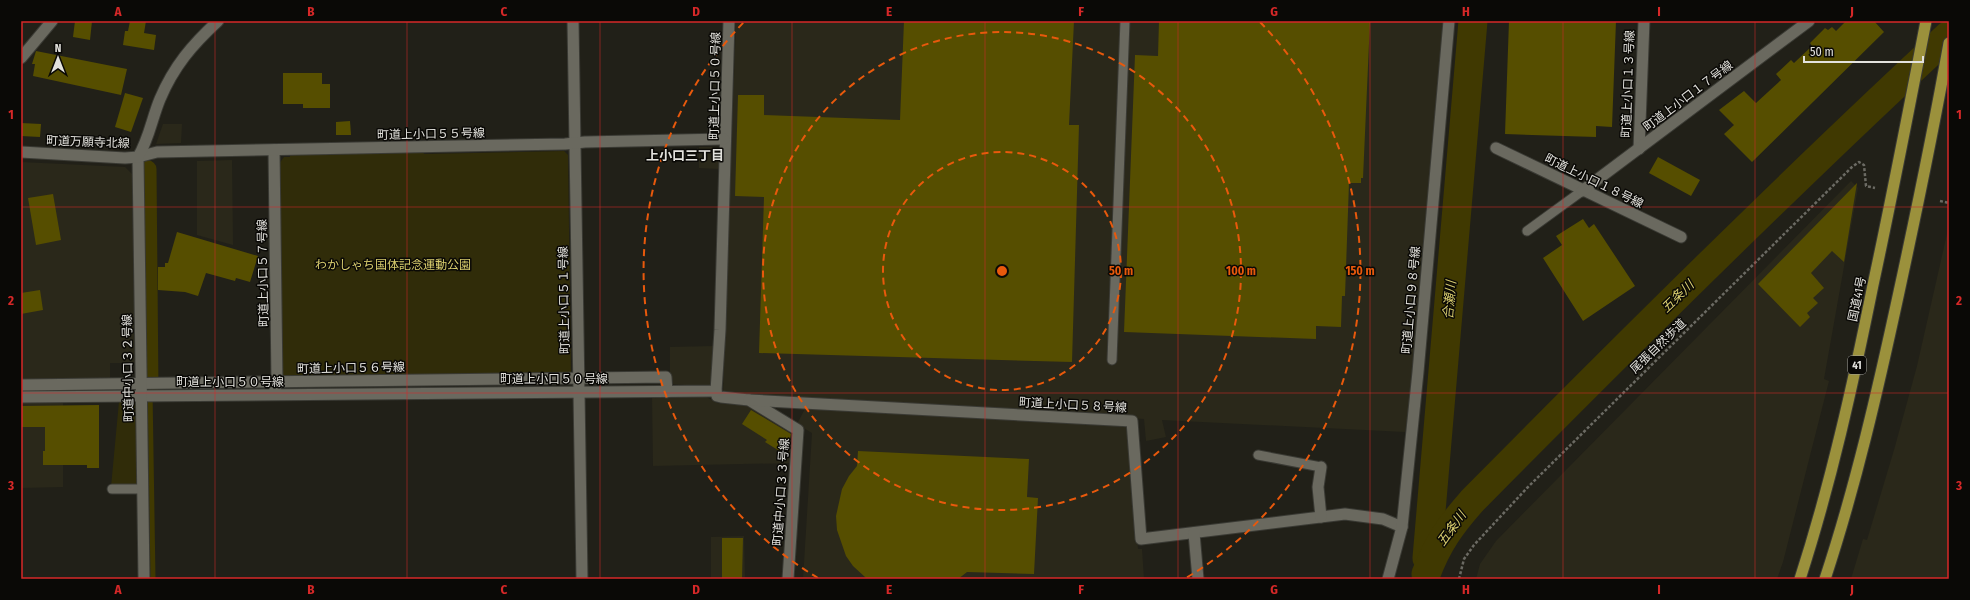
<svg xmlns="http://www.w3.org/2000/svg" width="1970" height="600" font-family="'Fira Sans Condensed','Noto Sans JP',sans-serif">
  <style>
    .built { fill: #2a281a }
    .green { fill: #302c09 }
    .lines { fill: none; stroke-linecap: round; stroke-linejoin: round }
    .stream { stroke: #403901; stroke-width: 5 }
    .canal { stroke: #403901; stroke-width: 17 }
    .river { stroke: #403901; stroke-width: 29 }
    .building { fill: #564e00 }
    .service-casing { stroke: #3a3a34; stroke-width: 11 }
    .minor-casing { stroke: #3a3a34; stroke-width: 13 }
    .tertiary-casing { stroke: #3a3a34; stroke-width: 13 }
    .trunk-casing { stroke: #3a3a34; stroke-width: 13 }
    .path { stroke: #6b6a63; stroke-width: 2.5; stroke-dasharray: 3 2; stroke-linecap: butt }
    .service { stroke: #6a695f; stroke-width: 9 }
    .minor { stroke: #6a695f; stroke-width: 11 }
    .tertiary { stroke: #6a695f; stroke-width: 11 }
    .trunk { stroke: #9b913c; stroke-width: 11 }
    .grid { fill: none; stroke: #d62828; stroke-width: 1; stroke-opacity: 0.55 }
    .ring { fill: none; stroke: #e8590c; stroke-width: 2; stroke-dasharray: 7 5 }
    .labels { text-anchor: middle; stroke-width: 3; stroke-linejoin: round; paint-order: stroke }
    .shield { fill: #0a0906; stroke: #a2a19c; stroke-width: 1 }
    .shield-label { font-size: 11px; font-weight: bold; fill: #e3e2dd }
    .street-label { font-size: 12px; fill: #e3e2dd; stroke: #0a0906 }
    .park-label { font-size: 12px; fill: #d9cd6d; stroke: #0a0906 }
    .neighbourhood-label { font-size: 13px; font-weight: bold; fill: #e3e2dd; stroke: #0a0906 }
    .water-label { font-size: 13px; font-style: italic; fill: #dace6f; stroke: #0a0906 }
    .centre { fill: #e8590c; stroke: #0a0906; stroke-width: 2 }
    .ring-label { font-size: 12px; text-anchor: middle; font-weight: bold; fill: #e8590c; stroke: #0a0906; stroke-width: 3; stroke-linejoin: round; paint-order: stroke }
    .neatline { fill: none; stroke: #d62828; stroke-width: 1.5 }
    .grid-label { font-size: 13px; text-anchor: middle; font-weight: bold; fill: #d62828 }
  </style>
  <rect width="100%" height="100%" fill="#212018"/>
  <g class="built">
    <polygon points="736,21 1444,21 1412,391 1405,432 1162,420 1166,437 1146,441 1144,419 723,394"/>
    <polygon points="163,124 182,124 181,143 156,144"/>
    <polygon points="699,147 721,147 720,169 699,168"/>
    <polygon points="232,160 233,245 197,235 197,161"/>
    <polygon points="21,162 125,167 132,174 135,363 110,363 110,380 21,382"/>
    <polygon points="1851,181 1858,188 1824,379 1829,381 1783,562 1777,579 1476,579 1480,564 1496,541"/>
    <polygon points="1949,225 1949,579 1851,579 1863,539 1867,540 1894,450 1917,366"/>
    <polygon points="713,346 712,387 672,384 671,375 670,374 670,347"/>
    <polygon points="703,395 717,403 752,406 795,433 793,463 653,466 652,396"/>
    <polygon points="21,403 63,403 63,487 21,488"/>
    <polygon points="807,405 1129,422 1138,549 1142,549 1144,579 803,579 812,433 797,424"/>
    <polygon points="744,536 745,579 711,579 711,537"/>
  </g>
  <g class="green">
    <polygon points="564,151 568,155 571,374 282,378 279,164 284,157 290,157 290,155 423,152 424,154"/>
    <polygon points="136,401 137,486 111,487 119,402"/>
  </g>
  <g class="lines">
    <polyline class="stream" points="150,390 153,579"/>
    <polyline class="canal" points="148,169 150,390"/>
    <g class="river">
      <polyline points="1427,558 1473,21"/>
      <path d="M1426 574C1438 543 1450 526 1472 501 1628 343 1786 186 1949 35"/>
    </g>
  </g>
  <g class="building">
    <polygon points="75,21 92,21 90,40 73,37"/>
    <polygon points="130,21 146,21 144,33 156,35 154,50 123,45 125,31 128,31"/>
    <polygon points="904,21 1074,21 1069,125 1079,125 1072,362 759,353 764,197 735,196 738,95 764,95 764,115 900,120"/>
    <polygon points="1159,21 1370,21 1363,178 1361,178 1361,183 1349,183 1345,296 1342,296 1341,327 1316,326 1316,339 1124,332 1135,55 1158,56"/>
    <polygon points="1509,21 1616,21 1612,127 1596,126 1596,137 1505,134"/>
    <polygon points="1846,21 1874,21 1884,32 1752,162 1724,134 1734,125 1719,110 1744,91 1756,103 1781,80 1776,74 1791,60 1794,63 1812,46 1810,43 1825,28 1828,30 1832,27 1836,31"/>
    <polygon points="36,51 127,69 121,95 33,76 35,64 32,64"/>
    <polygon points="283,73 322,73 322,84 330,84 330,108 303,108 303,104 283,104"/>
    <polygon points="125,93 143,98 131,132 115,127"/>
    <polygon points="350,121 351,135 336,135 336,122"/>
    <polygon points="21,123 41,124 40,137 21,136"/>
    <polygon points="1658,157 1700,180 1691,196 1649,173"/>
    <polygon points="1857,183 1844,262 1832,251 1811,273 1824,288 1813,298 1818,303 1807,313 1810,317 1800,327 1758,284"/>
    <polygon points="53,194 61,240 36,245 28,198"/>
    <polygon points="1583,219 1589,228 1594,224 1635,286 1583,321 1543,258 1562,245 1556,236"/>
    <polygon points="177,232 258,256 250,282 236,278 235,281 206,273 198,296 185,292 158,290 158,267 165,267 165,263 168,263"/>
    <polygon points="40,290 43,310 21,314 21,293"/>
    <polygon points="99,405 99,468 87,468 87,465 43,465 43,451 45,451 45,427 21,427 21,406"/>
    <polygon points="751,410 791,434 790,438 781,452 765,442 767,440 742,424"/>
    <polygon points="858,451 1029,459 1027,497 1038,498 1034,574 967,572 958,579 867,579 865,577 853,566 846,556 837,530 836,516 842,489 849,476 857,466"/>
    <polygon points="722,538 743,538 742,579 722,579"/>
  </g>
  <g class="lines">
    <g class="service-casing">
      <g id="service">
        <polyline points="1527,231 1582,191"/>
        <polyline points="1112,360 1125,21"/>
        <polyline points="1258,455 1321,467"/>
        <polyline points="112,489 143,489"/>
      </g>
    </g>
    <g class="minor-casing">
      <g id="minor">
        <polyline points="573,21 582,579"/>
        <polyline points="21,58 52,21"/>
        <polyline points="1496,148 1681,237"/>
        <polyline points="1639,149 1644,21"/>
        <polyline points="274,150 277,382 275,389"/>
        <polyline points="1582,191 1809,21"/>
        <polyline points="21,385 666,377 667,392"/>
        <polyline points="716,391 717,396 721,397 749,400 798,430 788,579"/>
        <polyline points="21,397 716,391 720,330 729,21"/>
        <polyline points="749,400 1132,421 1141,539 1345,514 1383,519 1402,527"/>
        <polyline points="1321,467 1318,487 1321,517"/>
        <polyline points="1194,533 1198,579"/>
        <polyline points="144,579 138,157 157,152 565,144 585,142 724,139"/>
        <polyline points="1388,579 1402,527 1418,372 1449,21"/>
      </g>
    </g>
    <g class="tertiary-casing">
      <path id="tertiary" d="M21 152 125 158 138 157C149 139 152 118 160 99 174 66 192 45 218 21"/>
    </g>
    <g class="trunk-casing">
      <g id="trunk">
        <path d="M1800 579C1831 483 1853 384 1873 285 1892 197 1909 109 1926 21"/>
        <path d="M1825 579C1856 485 1878 389 1899 292 1917 209 1934 127 1949 43"/>
      </g>
    </g>
    <g class="path">
      <polyline points="1940,201 1949,203"/>
      <polyline points="1459,579 1464,559 1474,545 1527,488 1852,167 1859,162 1864,165 1866,186 1875,188"/>
    </g>
    <use href="#service" class="service"/>
    <use href="#minor" class="minor"/>
    <use href="#tertiary" class="tertiary"/>
    <use href="#trunk" class="trunk"/>
  </g>
  <path class="grid" d="M215 21V579M407 21V579M600 21V579M792 21V579M985 21V579M1178 21V579M1370 21V579M1563 21V579M1755 21V579M21 207H1949M21 393H1949"/>
  <g class="ring">
    <circle cx="1002" cy="271" r="119"/>
    <circle cx="1002" cy="271" r="239"/>
    <path d="M818 578A358 358 0 0 1 744 22M1260 22A358 358 0 0 1 1186 578"/>
  </g>
  <g class="labels">
    <rect class="shield" x="1848" y="356" width="18" height="18" rx="3"/>
    <g class="shield-label">
      <text x="1857" y="369">41</text>
    </g>
    <g class="street-label">
      <text transform="translate(1628 84) rotate(-88)" y="4">町道上小口１３号線</text>
      <text transform="translate(715 86) rotate(-89)" y="4">町道上小口５０号線</text>
      <text transform="translate(1688 96) rotate(-37)" y="4">町道上小口１７号線</text>
      <text transform="translate(431 134) rotate(-1)" y="4">町道上小口５５号線</text>
      <text transform="translate(88 142) rotate(2)" y="4">町道万願寺北線</text>
      <text transform="translate(1594 181) rotate(26)" y="4">町道上小口１８号線</text>
      <text transform="translate(263 273) rotate(-91)" y="4">町道上小口５７号線</text>
      <text transform="translate(1857 299) rotate(-78)" y="4">国道41号</text>
      <text transform="translate(564 300) rotate(-91)" y="4">町道上小口５１号線</text>
      <text transform="translate(1411 300) rotate(-85)" y="4">町道上小口９８号線</text>
      <text transform="translate(1658 346) rotate(-44)" y="4">尾張自然歩道</text>
      <text transform="translate(128 368) rotate(-91)" y="4">町道中小口３２号線</text>
      <text transform="translate(351 368) rotate(-1)" y="4">町道上小口５６号線</text>
      <text x="554" y="383">町道上小口５０号線</text>
      <text x="230" y="386">町道上小口５０号線</text>
      <text transform="translate(1073 405) rotate(3)" y="4">町道上小口５８号線</text>
      <text transform="translate(781 492) rotate(-86)" y="4">町道中小口３３号線</text>
    </g>
    <g class="park-label">
      <text x="393" y="269">わかしゃち国体記念運動公園</text>
    </g>
    <g class="neighbourhood-label">
      <text x="685" y="160">上小口三丁目</text>
    </g>
    <g class="water-label">
      <text transform="translate(1677 296) rotate(-44)" y="5">五条川</text>
      <text transform="translate(1449 300) rotate(-85)" y="5">合瀬川</text>
      <text transform="translate(1451 528) rotate(-54)" y="5">五条川</text>
    </g>
  </g>
  <circle cx="1002" cy="271" r="6" class="centre"/>
  <g class="ring-label">
    <text x="1121" y="275">50 m</text>
    <text x="1241" y="275">100 m</text>
    <text x="1360" y="275">150 m</text>
  </g>
  <rect width="1970" height="600" fill="none" stroke="#0a0906" stroke-width="44"/>
  <g transform="translate(58 58)" stroke="#0a0906" stroke-width="3" paint-order="stroke">
  <path d="M0-3L7 15L0 10L-7 15Z" fill="#e3e2dd"/>
  <text y="-6" font-size="11" font-weight="bold" text-anchor="middle" fill="#e3e2dd">N</text>
  </g>
  <path d="M1804 56v6h119v-6" fill="none" stroke="#e3e2dd" stroke-width="2"/>
  <text x="1810" y="56" font-size="12" fill="#e3e2dd" stroke="#0a0906" stroke-width="3" paint-order="stroke">50 m</text>
  <rect x="22" y="22" width="1926" height="556" class="neatline"/>
  <g class="grid-label">
    <text x="118" y="16">A</text>
    <text x="311" y="16">B</text>
    <text x="504" y="16">C</text>
    <text x="696" y="16">D</text>
    <text x="889" y="16">E</text>
    <text x="1081" y="16">F</text>
    <text x="1274" y="16">G</text>
    <text x="1466" y="16">H</text>
    <text x="1659" y="16">I</text>
    <text x="1852" y="16">J</text>
    <text x="11" y="119">1</text>
    <text x="1959" y="119">1</text>
    <text x="11" y="305">2</text>
    <text x="1959" y="305">2</text>
    <text x="11" y="490">3</text>
    <text x="1959" y="490">3</text>
    <text x="118" y="594">A</text>
    <text x="311" y="594">B</text>
    <text x="504" y="594">C</text>
    <text x="696" y="594">D</text>
    <text x="889" y="594">E</text>
    <text x="1081" y="594">F</text>
    <text x="1274" y="594">G</text>
    <text x="1466" y="594">H</text>
    <text x="1659" y="594">I</text>
    <text x="1852" y="594">J</text>
  </g>
</svg>
